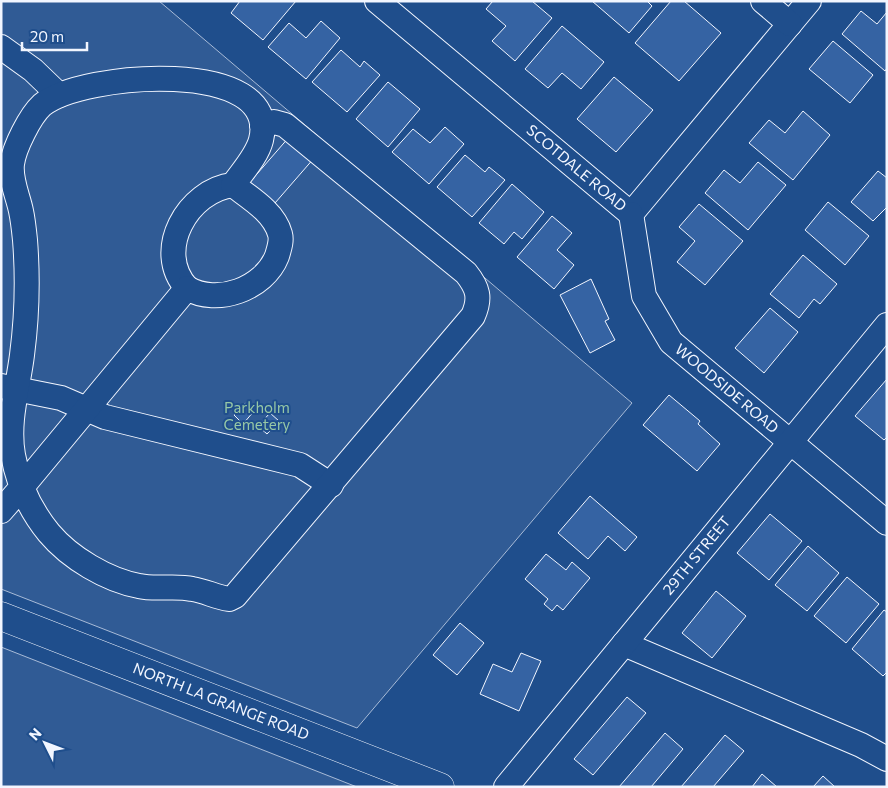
<svg xmlns="http://www.w3.org/2000/svg" width="888" height="788" font-family="Commissioner,sans-serif">
  <style>
    .built { fill: #305b95; stroke: #a8bbd7 }
    .building { fill: #3563a3; stroke: #f2f6ff }
    .lines { fill: none; stroke-linecap: round; stroke-linejoin: round }
    .minor-casing { stroke: #f2f6ff; stroke-width: 26 }
    .major-casing { stroke: #f2f6ff; stroke-width: 29 }
    .minor { stroke: #1f4e8c; stroke-width: 24 }
    .major { stroke: #1f4e8c; stroke-width: 28 }
    .labels { text-anchor: middle; stroke-width: 4; stroke-linejoin: round; paint-order: stroke }
    .street-label { font-size: 15px; fill: #f2f6ff; stroke: #1f4e8c }
    .park-label { font-size: 15px; fill: #97c8a6; stroke: #1f4e8c }
  </style>
  <rect width="100%" height="100%" fill="#1f4e8c"/>
  <g class="built">
    <polygon points="1,1 159,1 632,403 357,728 1,589"/>
    <polygon points="1,647 357,787 1,787"/>
  </g>
  <g class="building">
    <polygon points="240,1 296,1 263,40 231,13"/>
    <polygon points="493,1 532,1 552,18 515,61 492,41 506,26 486,9"/>
    <polygon points="592,1 647,1 652,6 629,33"/>
    <polygon points="671,1 684,1 721,33 679,81 635,43"/>
    <polygon points="861,11 877,24 887,12 887,68 885,71 842,34"/>
    <polygon points="321,21 340,38 306,79 268,47 289,23 306,38"/>
    <polygon points="562,26 604,62 581,89 562,73 548,88 525,69"/>
    <polygon points="833,41 873,75 850,103 809,69"/>
    <polygon points="341,50 360,67 364,61 380,75 347,112 312,82"/>
    <polygon points="614,77 653,110 616,152 577,119"/>
    <polygon points="388,82 420,109 388,147 356,119"/>
    <polygon points="803,111 830,135 793,180 749,143 769,120 785,133"/>
    <polygon points="445,127 464,144 429,184 392,152 413,129 430,143"/>
    <polygon points="290,136 315,157 275,203 250,182"/>
    <polygon points="465,155 485,172 489,167 505,180 472,217 437,187"/>
    <polygon points="758,162 786,185 748,230 705,193 724,170 740,183"/>
    <polygon points="878,171 887,178 887,207 873,221 851,202"/>
    <polygon points="512,184 544,212 522,239 514,232 504,244 479,223"/>
    <polygon points="828,202 869,236 845,265 805,230"/>
    <polygon points="699,204 743,241 705,285 677,262 695,241 679,227"/>
    <polygon points="552,216 572,233 557,250 574,265 554,289 517,257"/>
    <polygon points="803,255 837,284 820,304 814,299 799,318 770,294"/>
    <polygon points="591,279 609,319 605,321 615,340 590,353 560,295"/>
    <polygon points="770,308 798,332 764,373 735,348"/>
    <polygon points="887,379 887,437 884,440 855,416"/>
    <polygon points="669,395 700,421 698,424 720,444 697,471 643,425"/>
    <polygon points="245,403 254,411 243,424 234,415"/>
    <polygon points="270,413 279,421 267,434 258,426"/>
    <polygon points="590,496 637,537 625,551 608,536 588,559 558,533"/>
    <polygon points="770,514 802,541 769,580 737,553"/>
    <polygon points="808,546 839,573 807,611 775,585"/>
    <polygon points="546,554 566,570 572,562 590,578 563,610 557,605 552,611 544,604 548,599 525,579"/>
    <polygon points="847,577 879,604 846,643 814,616"/>
    <polygon points="716,591 746,616 712,658 682,633"/>
    <polygon points="884,610 887,612 887,672 883,676 852,649"/>
    <polygon points="460,623 484,643 457,675 433,655"/>
    <polygon points="521,653 541,661 519,711 480,694 493,664 512,672"/>
    <polygon points="627,697 646,713 593,775 574,759"/>
    <polygon points="665,733 683,749 651,787 619,787"/>
    <polygon points="725,735 744,751 713,787 681,787"/>
    <polygon points="762,774 777,787 752,787"/>
    <polygon points="823,776 835,787 813,787"/>
  </g>
  <g class="lines">
    <g class="minor-casing">
      <g id="minor">
        <path id="s1" d="M377 1 631 214 809 1"/>
        <polyline points="763,1 790,24"/>
        <polyline points="1,47 33,70 59,95"/>
        <path id="s2" d="M631 214 644 296 671 342 887 523"/>
        <path d="M187 288C153 251 188 190 233 185"/>
        <polyline points="1,386 61,398 105,417 300,465 331,485"/>
        <path d="M1 511 22 487 187 288C217 306 264 289 277 256 279 249 282 241 280 234 274 212 250 198 233 185 242 172 257 156 261 140 282 57 82 72 42 105 30 116 14 148 12 164 10 180 18 196 21 211 23 220 24 230 25 240 28 278 27 317 22 355 18 388 7 421 13 455 18 483 31 511 49 533 70 558 107 580 139 586 156 590 175 585 192 589 205 591 216 597 229 599L235 596 473 316C481 298 478 288 466 273L285 125 274 122 262 126"/>
        <polyline points="624,644 861,745 887,759"/>
        <path id="s3" d="M506 787 887 325"/>
      </g>
    </g>
    <g class="major-casing">
      <g id="major">
        <path id="s4" d="M1 616 440 787"/>
      </g>
    </g>
    <use href="#minor" class="minor"/>
    <use href="#major" class="major"/>
  </g>
  <g class="labels">
    <g class="street-label">
      <text dy="5" stroke="none"><textPath href="#s1" startOffset="260">SCOTDALE ROAD</textPath></text>
      <text dy="5" stroke="none"><textPath href="#s2" startOffset="209">WOODSIDE ROAD</textPath></text>
      <text dy="5" stroke="none"><textPath href="#s3" startOffset="300">29TH STREET</textPath></text>
      <text dy="5" stroke="none"><textPath href="#s4" startOffset="236">NORTH LA GRANGE ROAD</textPath></text>
    </g>
    <g class="park-label">
      <text x="257" y="413">Parkholm<tspan x="257" dy="17">Cemetery</tspan></text>
    </g>
  </g>
  <rect width="888" height="788" fill="none" stroke="#f2f6ff" stroke-width="5"/>
  <g transform="translate(45 743) rotate(312)" stroke="#1f4e8c" stroke-width="4" paint-order="stroke">
  <path d="M0-4L9 19L0 12L-9 19Z" fill="#f2f6ff"/>
  <text y="-8" font-size="14" font-weight="bold" text-anchor="middle" fill="#f2f6ff">N</text>
  </g>
  <path d="M22 42v8h65v-8" fill="none" stroke="#f2f6ff" stroke-width="2.5"/>
  <text x="30" y="42" font-size="15" fill="#f2f6ff" stroke="#1f4e8c" stroke-width="4" paint-order="stroke">20 m</text>
</svg>
